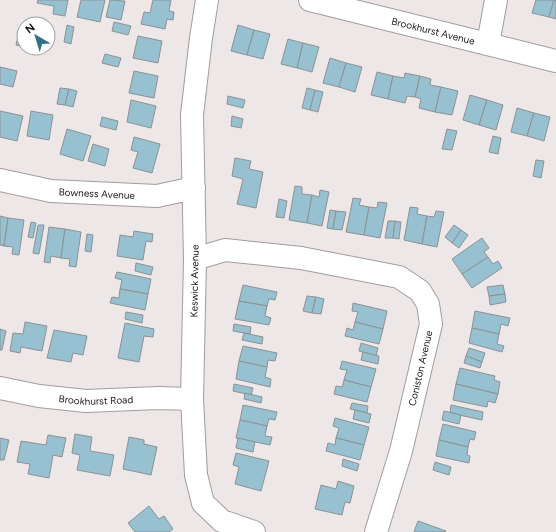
<svg xmlns="http://www.w3.org/2000/svg" width="556" height="532" font-family="Figtree,sans-serif">
  <style>
    .building { fill: #97c0d0; stroke: #8c9294 }
    .lines { fill: none; stroke-linecap: round; stroke-linejoin: round }
    .minor-casing { stroke: #a39c9c; stroke-width: 24 }
    .minor { stroke: #fff; stroke-width: 22 }
    .labels { text-anchor: middle; stroke-width: 4; stroke-linejoin: round; paint-order: stroke }
    .street-label { font-size: 10px; fill: #191717; stroke: #fff }
  </style>
  <rect width="100%" height="100%" fill="#eee7e7"/>
  <g class="building">
    <polygon points="38,0 68,0 65,16 53,14 54,6 37,3"/>
    <polygon points="81,0 105,0 100,22 77,17"/>
    <polygon points="110,0 125,1 121,20 106,17"/>
    <polygon points="153,0 171,0 169,11 174,12 173,20 167,19 165,29 141,24 144,12 150,13"/>
    <polygon points="536,0 554,0 549,17 532,13"/>
    <polygon points="554,0 556,0 556,19 549,17"/>
    <polygon points="114,22 131,26 128,35 112,31"/>
    <polygon points="67,25 74,27 71,44 64,42"/>
    <polygon points="238,25 254,30 247,55 231,51"/>
    <polygon points="20,28 24,29 24,47 16,45"/>
    <polygon points="254,30 270,34 263,59 247,55"/>
    <polygon points="138,36 162,41 158,63 133,58"/>
    <polygon points="288,39 303,43 297,68 281,64"/>
    <polygon points="303,43 319,47 312,72 297,68"/>
    <polygon points="105,54 121,58 118,67 102,63"/>
    <polygon points="330,58 346,63 339,87 323,83"/>
    <polygon points="346,63 362,67 355,92 339,87"/>
    <polygon points="0,67 17,71 13,87 0,84"/>
    <polygon points="134,71 158,76 154,98 129,93"/>
    <polygon points="377,72 393,76 388,99 371,95"/>
    <polygon points="405,73 420,76 415,97 407,96 405,103 388,99 393,76 404,78"/>
    <polygon points="420,76 431,79 430,85 441,87 435,112 419,108 421,99 415,97"/>
    <polygon points="441,87 458,91 452,115 435,112"/>
    <polygon points="60,88 69,89 65,105 57,104"/>
    <polygon points="307,88 315,90 310,110 302,108"/>
    <polygon points="69,89 77,91 73,107 65,105"/>
    <polygon points="315,90 323,92 318,112 310,110"/>
    <polygon points="470,95 487,100 479,125 463,120"/>
    <polygon points="228,96 245,100 243,108 227,104"/>
    <polygon points="131,100 156,106 151,128 127,122"/>
    <polygon points="487,100 503,105 496,130 479,125"/>
    <polygon points="517,108 534,113 527,136 511,132"/>
    <polygon points="0,111 23,116 17,141 0,137"/>
    <polygon points="31,111 53,115 49,140 27,136"/>
    <polygon points="534,113 550,117 544,141 527,136"/>
    <polygon points="232,116 243,119 241,128 231,126"/>
    <polygon points="102,117 118,121 116,130 100,126"/>
    <polygon points="67,129 91,136 83,161 60,154"/>
    <polygon points="447,129 457,131 452,150 442,149"/>
    <polygon points="493,136 501,138 498,154 489,152"/>
    <polygon points="134,137 160,144 152,173 133,168 138,152 131,150"/>
    <polygon points="93,144 109,149 105,166 88,161"/>
    <polygon points="235,158 251,161 249,169 263,172 256,208 237,204 243,179 232,176"/>
    <polygon points="536,160 544,161 541,178 533,176"/>
    <polygon points="295,186 302,187 302,194 312,195 307,223 289,220"/>
    <polygon points="320,190 329,192 322,226 307,223 312,195 319,197"/>
    <polygon points="353,198 361,199 359,205 369,207 364,235 346,232"/>
    <polygon points="279,199 287,201 284,218 276,217"/>
    <polygon points="378,202 387,203 380,238 364,235 369,207 377,208"/>
    <polygon points="410,207 418,208 417,214 427,216 422,244 404,240"/>
    <polygon points="330,210 336,211 333,229 327,228"/>
    <polygon points="336,211 346,212 342,230 333,229"/>
    <polygon points="436,211 444,212 437,247 422,244 427,216 434,217"/>
    <polygon points="0,216 8,218 4,246 0,245"/>
    <polygon points="8,218 24,220 19,255 12,254 13,247 4,246"/>
    <polygon points="388,221 395,221 393,238 385,238"/>
    <polygon points="395,221 401,222 399,239 393,238"/>
    <polygon points="31,222 36,223 33,238 28,237"/>
    <polygon points="38,225 44,225 39,254 33,253"/>
    <polygon points="454,225 461,230 452,243 445,237"/>
    <polygon points="49,227 65,229 61,258 51,256 50,263 44,262"/>
    <polygon points="65,229 81,232 76,267 69,266 70,259 61,258"/>
    <polygon points="461,230 468,235 459,248 452,243"/>
    <polygon points="134,231 153,234 152,242 146,241 143,260 117,256 120,235 133,237"/>
    <polygon points="87,234 93,235 91,252 85,251"/>
    <polygon points="482,238 489,248 484,252 488,257 462,274 452,259"/>
    <polygon points="488,257 493,264 498,261 502,268 472,288 462,274"/>
    <polygon points="136,263 153,267 151,275 135,271"/>
    <polygon points="117,272 151,279 148,294 120,289 122,280 115,278"/>
    <polygon points="243,285 277,292 275,300 269,299 267,306 239,301"/>
    <polygon points="503,285 505,294 489,296 487,287"/>
    <polygon points="120,289 148,294 145,310 110,303 112,297 119,298"/>
    <polygon points="505,294 506,302 490,305 489,296"/>
    <polygon points="307,296 316,297 312,313 303,311"/>
    <polygon points="316,297 324,299 321,314 312,313"/>
    <polygon points="239,301 267,306 265,316 271,318 269,325 235,319"/>
    <polygon points="353,303 387,311 383,329 355,322 358,312 352,311"/>
    <polygon points="475,311 510,318 508,326 501,324 499,334 472,328"/>
    <polygon points="126,312 143,315 142,323 125,319"/>
    <polygon points="25,322 47,326 42,351 21,347 20,353 10,351 13,333 23,334"/>
    <polygon points="355,322 383,329 379,344 345,336 347,328 353,330"/>
    <polygon points="125,323 154,329 153,337 144,336 139,362 118,358"/>
    <polygon points="234,324 251,327 250,334 233,331"/>
    <polygon points="472,328 499,334 497,344 504,346 502,352 469,343"/>
    <polygon points="0,329 6,331 2,350 0,350"/>
    <polygon points="54,330 87,336 83,355 73,353 71,362 47,358"/>
    <polygon points="244,333 263,337 262,344 242,340"/>
    <polygon points="361,343 378,348 376,356 359,351"/>
    <polygon points="243,346 277,353 275,361 268,360 267,367 239,361"/>
    <polygon points="469,348 485,353 482,362 466,356"/>
    <polygon points="363,352 379,356 378,364 361,360"/>
    <polygon points="466,356 482,362 480,368 464,363"/>
    <polygon points="239,361 267,367 265,377 271,379 270,387 236,379"/>
    <polygon points="342,361 376,369 371,387 344,380 347,370 340,369"/>
    <polygon points="460,368 495,376 494,380 500,382 498,394 456,384"/>
    <polygon points="344,380 371,387 367,402 334,394 336,386 342,387"/>
    <polygon points="234,384 253,388 251,395 233,391"/>
    <polygon points="456,384 498,394 495,403 488,401 487,407 453,400"/>
    <polygon points="245,393 262,397 261,403 244,399"/>
    <polygon points="352,403 368,406 367,413 350,409"/>
    <polygon points="243,405 277,412 275,420 269,419 267,426 240,420"/>
    <polygon points="451,405 483,412 482,420 450,413"/>
    <polygon points="355,410 371,414 369,423 353,419"/>
    <polygon points="444,411 461,415 459,424 442,420"/>
    <polygon points="335,418 369,427 364,445 336,438 339,428 333,426"/>
    <polygon points="240,420 267,426 265,436 272,437 270,445 236,438"/>
    <polygon points="443,424 476,432 474,440 470,439 468,447 439,440"/>
    <polygon points="75,434 92,437 90,451 114,455 110,476 77,470 80,455 72,453"/>
    <polygon points="48,435 66,438 62,457 53,455 49,478 28,474 30,464 17,462 21,441 46,445"/>
    <polygon points="129,437 144,440 144,444 157,447 151,475 123,469"/>
    <polygon points="0,438 9,440 4,460 0,460"/>
    <polygon points="238,438 255,442 253,452 236,448"/>
    <polygon points="336,438 364,445 360,460 326,451 328,443 335,445"/>
    <polygon points="439,440 468,447 467,455 470,456 469,463 436,456"/>
    <polygon points="236,453 269,461 261,491 235,484 239,467 233,465"/>
    <polygon points="343,459 359,464 357,471 342,466"/>
    <polygon points="435,462 451,467 449,475 433,470"/>
    <polygon points="338,481 354,486 350,503 345,502 342,515 315,509 321,485 336,489"/>
    <polygon points="149,506 159,519 164,516 173,529 169,532 135,532 128,523"/>
    <polygon points="418,521 446,531 445,532 414,532"/>
  </g>
  <g class="lines">
    <g class="minor-casing">
      <g id="minor">
        <polyline points="207,0 201,38 192,115 195,259 192,399 196,475 203,503 222,521 254,532"/>
        <path id="s1" d="M310 0 556 61"/>
        <polyline points="488,44 496,0"/>
        <path id="s2" d="M0 180 51 191 157 196 194 188"/>
        <polyline points="195,259 225,250 301,258 399,277 420,291 428,304 431,324 401,451 376,532"/>
        <path id="s3" d="M0 388 39 396 86 401 158 398 192 399"/>
      </g>
    </g>
    <use href="#minor" class="minor"/>
  </g>
  <g class="labels">
    <g class="street-label">
      <text dy="4" stroke="none"><textPath href="#s1" startOffset="127">Brookhurst Avenue</textPath></text>
      <text dy="4" stroke="none"><textPath href="#s2" startOffset="98">Bowness Avenue</textPath></text>
      <text transform="translate(194 281) rotate(-89)" y="4">Keswick Avenue</text>
      <text transform="translate(420 368) rotate(-77)" y="4">Coniston Avenue</text>
      <text dy="4" stroke="none"><textPath href="#s3" startOffset="97">Brookhurst Road</textPath></text>
    </g>
  </g>
  <g transform="translate(36 36) rotate(322)"><circle r="19" fill="#ffffff" stroke="#a3a2a2"/>
  <path d="M0-3L7 15L0 10L-7 15Z" fill="#327186"/>
  <text y="-6" font-size="11" font-weight="bold" text-anchor="middle" fill="#191717">N</text>
  </g>
</svg>
